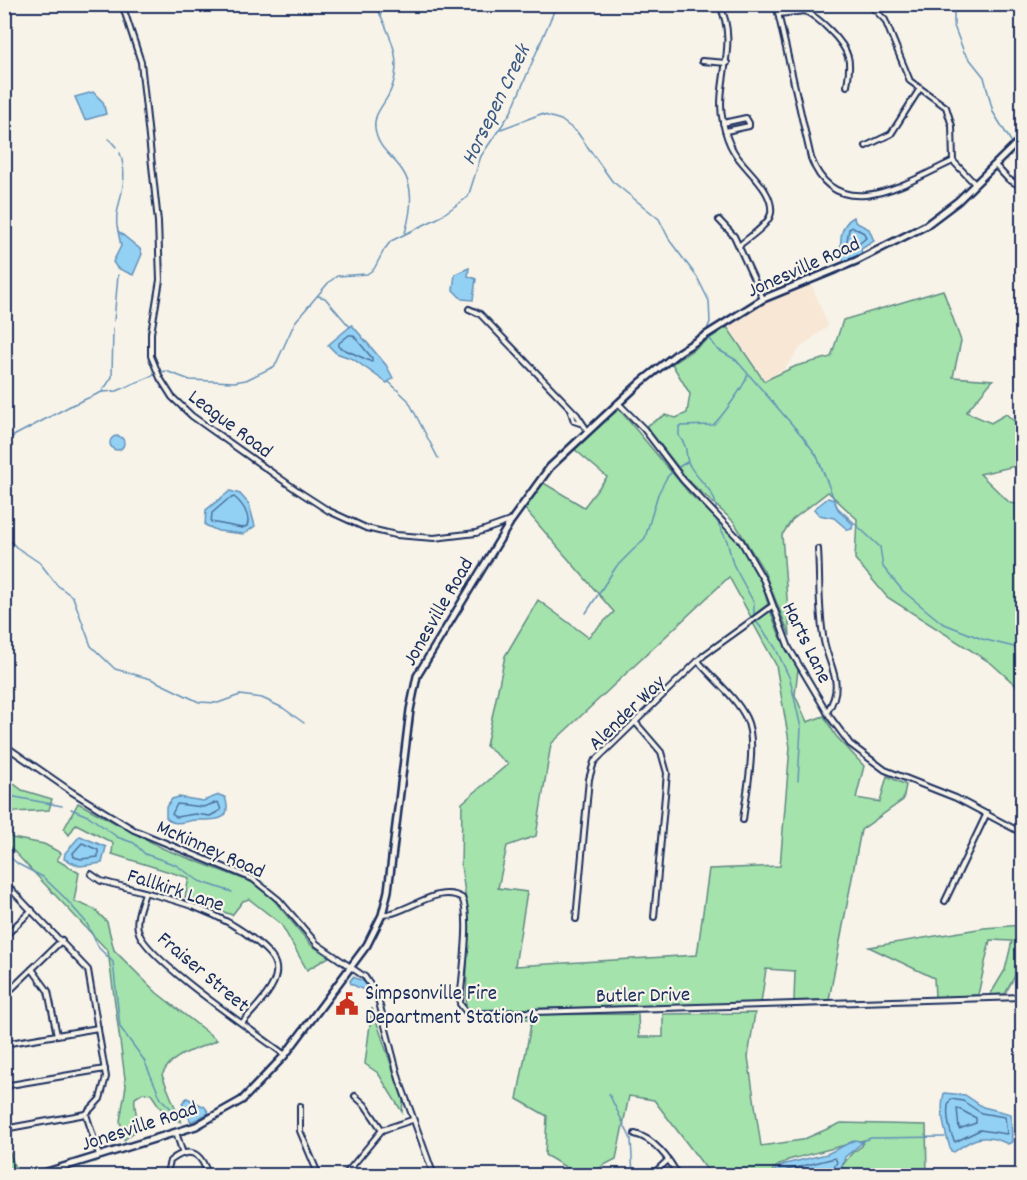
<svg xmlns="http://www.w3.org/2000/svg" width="1027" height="1180" font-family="Dekko,sans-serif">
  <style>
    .built { fill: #f8e7d5 }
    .green { fill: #a4e3ab; stroke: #608984; stroke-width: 1.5 }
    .water { fill: #93d1f4; stroke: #6390b8; stroke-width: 1.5 }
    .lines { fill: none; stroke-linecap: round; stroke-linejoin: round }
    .shore { stroke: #4b709a; stroke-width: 1.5 }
    .stream { stroke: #6390b8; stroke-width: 1.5 }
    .street-casing { stroke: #1b2f5e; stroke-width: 8 }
    .secondary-casing { stroke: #1b2f5e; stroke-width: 10 }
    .street { stroke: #f7f3e8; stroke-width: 4 }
    .secondary { stroke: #f7f3e8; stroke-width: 5 }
    .labels { text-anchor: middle; stroke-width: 4.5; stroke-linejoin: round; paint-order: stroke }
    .street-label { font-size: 21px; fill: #1b2f5e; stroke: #f7f3e8 }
    .poi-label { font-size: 21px; fill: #1b2f5e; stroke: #f7f3e8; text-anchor: start }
    .water-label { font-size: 22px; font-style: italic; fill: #395884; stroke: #f7f3e8 }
  </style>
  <rect width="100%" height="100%" fill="#f7f3e8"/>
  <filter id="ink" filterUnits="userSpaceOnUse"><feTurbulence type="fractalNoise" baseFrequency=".0167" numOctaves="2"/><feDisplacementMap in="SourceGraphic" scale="12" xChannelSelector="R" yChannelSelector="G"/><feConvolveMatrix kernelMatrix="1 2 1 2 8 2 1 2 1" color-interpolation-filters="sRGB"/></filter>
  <g filter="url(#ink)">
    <polygon class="built" points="811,283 828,326 801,347 784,369 765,380 728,326 759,305"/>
    <g class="green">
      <polygon points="943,290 961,341 953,377 993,380 966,412 991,423 1006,414 1020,426 1016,466 980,474 1010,503 1022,505 1022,691 991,663 887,597 855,559 857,519 828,492 792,520 782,535 790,636 764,571 734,522 688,480 646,426 665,415 676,418 687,413 690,394 672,364 727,327 764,381 796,366 831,357 843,320"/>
      <polygon points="618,408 689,493 736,538 762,584 768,604 751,617 729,577 551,744 536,836 507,846 498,888 527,892 515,966 697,955 709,869 780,866 790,747 776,665 753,623 770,610 779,634 798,669 795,695 807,722 824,716 836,736 864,766 856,798 880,802 887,776 906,785 903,800 861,830 829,1000 794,1001 795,971 766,969 761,1003 466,1010 468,913 461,866 462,803 508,764 486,746 505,656 538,600 588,637 614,612 524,508 542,482 584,507 607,477 573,448"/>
      <polygon points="5,777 22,790 52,799 49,810 15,812 5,819"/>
      <polygon points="78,803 164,849 251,882 273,899 311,945 329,957 307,970 281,924 249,899 243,901 232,915 185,897 189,878 112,854 113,843 76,824 69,835 64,829"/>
      <path d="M4 827 12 838 44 844 61 853 57 860 79 873 74 901 94 909 107 922 114 950 157 993 217 1040C196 1051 173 1052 162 1075L181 1122 165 1115 151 1094 143 1093 135 1098C133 1109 139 1117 138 1129L124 1140 120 1121 126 1086 108 951 5 842Z"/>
      <polygon points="1022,925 1022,963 1005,994 990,995 1005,970 1012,941 990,940 978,995 935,997 934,978 869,947 984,928"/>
      <polygon points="372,1008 403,1100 402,1112 378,1073 365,1064"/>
      <polygon points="755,1013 748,1057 761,1146 802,1140 841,1123 926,1125 927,1175 873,1176 853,1172 852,1175 835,1175 852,1153 862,1146 864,1140 788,1160 773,1169 772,1175 711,1175 654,1100 629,1096 616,1159 602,1166 594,1175 579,1175 545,1155 547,1116 517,1099 532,1019 470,1019 470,1015 638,1014 639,1037 663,1037 663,1014"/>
      <polygon points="10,1153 16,1171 5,1174 5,1154"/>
    </g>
    <g class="water">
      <polygon points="93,92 103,102 106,114 85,120 75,97"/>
      <path d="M854 217 855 222 869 229 874 241 861 249 862 254 844 261C839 247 838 225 854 217Z"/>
      <polygon points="118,231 140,249 142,254 133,275 117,268 113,262 121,246"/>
      <polygon points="469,268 468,276 476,279 473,300 462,299 453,290 455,274"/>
      <polygon points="352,325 386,365 393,378 387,383 353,359 336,353 328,345"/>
      <circle cx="117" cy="443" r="7"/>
      <polygon points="230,491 240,494 249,504 255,526 244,534 218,531 205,525 206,510"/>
      <polygon points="828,498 834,500 839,511 853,524 852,529 848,530 834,518 819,515 814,509"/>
      <path d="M219 795 225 797C234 823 213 820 197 820 186 820 174 828 166 817V807L172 799 179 797 203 801Z"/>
      <polygon points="80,836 106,847 102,863 80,866 64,859 65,853"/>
      <polygon points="353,977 365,982 370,993 351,984 350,981"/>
      <path d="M944 1093 965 1095 983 1107 1011 1114 1012 1142 1008 1144C985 1133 974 1137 954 1152L951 1151C945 1132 939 1113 944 1093Z"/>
      <polygon points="187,1098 205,1107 209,1113 191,1122 182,1103"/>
      <polygon points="855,1140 863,1142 845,1157 842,1166 833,1175 776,1174 775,1170 785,1164 827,1154"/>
    </g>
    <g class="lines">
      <g class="shore">
        <polygon points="853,227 864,233 866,238 849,252 846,247 849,229"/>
        <polygon points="349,335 353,335 372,358 372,362 339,347 339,343"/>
        <path d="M234 497C242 503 251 516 247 526L242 528 211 522 212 513 227 500Z"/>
        <polygon points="218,802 221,810 210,816 195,814 176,817 172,814 177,804 203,807"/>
        <polygon points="82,843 98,850 98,857 81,859 74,857 73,853"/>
        <path d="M951 1099 963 1101 981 1113 1005 1117 1007 1134 980 1130 955 1142C949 1132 944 1107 951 1099Z"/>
        <polygon points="957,1108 976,1118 976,1123 959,1129"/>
        <polyline points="782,1176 787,1170 835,1158 837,1162 829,1176"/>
      </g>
      <g class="stream">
        <path d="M375 4C390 35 406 62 388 96 382 107 373 115 375 129 378 149 392 155 402 170 415 188 411 213 405 233"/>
        <polyline points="954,4 954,26 964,52 984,77 993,112 1012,143"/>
        <polyline points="501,129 541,114 561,120 577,132 612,181 659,219 670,241 697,277 709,301 710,322 706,332"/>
        <polyline points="109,139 116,147"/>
        <polyline points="1018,146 1022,149"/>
        <path d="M118 231C111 208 132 188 120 153"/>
        <polyline points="318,296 325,298 350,327"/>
        <polyline points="114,321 118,275"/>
        <polyline points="708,336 717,349 736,360 803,437 817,456 837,507 880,547 883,567 903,591 942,623 982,639 1014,647 1022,656"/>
        <polyline points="389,382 408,400 438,458"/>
        <polyline points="102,392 112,377 113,328"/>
        <polyline points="4,441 72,405 102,392 117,391 159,373 166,371 190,380 234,382 246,380 275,366 295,322 329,282 337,276 367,274 374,269 384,250 391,241 438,218 468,197 481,156 511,112 557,4"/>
        <polyline points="677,468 687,462"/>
        <path d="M716 510C717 491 698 481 690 466 683 455 691 451 679 436V426L713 425C720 419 747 383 747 375"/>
        <polyline points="715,517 727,541 733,564 754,603 754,615"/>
        <polyline points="4,534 16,547 40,563 57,585 73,597 91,646 115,669 151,679 199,702 218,703 240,695 262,698 283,708 304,723"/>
        <polyline points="586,613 616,567 645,538 658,494 667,477 672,472"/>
        <polyline points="756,621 775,647 790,679 801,728 798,781"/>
        <polyline points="4,792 15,797 62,806"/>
        <polyline points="71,809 90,817 117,837 134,843 145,854 176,865 199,881 232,892"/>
        <polyline points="4,852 18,864 43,877 64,897 86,922 99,948 113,962 120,1027 144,1060 161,1099 178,1115 187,1115"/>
        <polyline points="609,1094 631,1139 633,1176"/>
        <polyline points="860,1142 871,1138 945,1137"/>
      </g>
      <g class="street-casing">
        <g id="street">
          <polyline points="122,4 141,62 158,222 160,280 151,333 151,356 160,378 172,397 192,416 298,491 329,511 366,528 396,535 434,538 476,533 510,521"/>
          <path d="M719 4C740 43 714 86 723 122 725 132 729 144 734 152 745 170 774 190 771 213 769 225 748 238 740 245"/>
          <path d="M776 4 811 158C837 228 908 182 953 161"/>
          <polyline points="869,4 885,20 910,81 946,107 952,126 953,161 975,184"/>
          <path d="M779 14 805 11C819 18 844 41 848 57 851 66 848 77 847 86"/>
          <polyline points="702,61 727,63"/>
          <polyline points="723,123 746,118 749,123 749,126 726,131"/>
          <polyline points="866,146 891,134 919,90"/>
          <polyline points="995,165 1008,179 1022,187"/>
          <polyline points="719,220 734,236 763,299"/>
          <polyline points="469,309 480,314 577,415 587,430"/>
          <polyline points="618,403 644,429 683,480 741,541 764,581 789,648 830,717 850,744 885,770 956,798 1022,833"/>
          <polyline points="571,412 574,421 580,423"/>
          <path d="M818 549C820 579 818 612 824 641 829 667 846 684 827 712"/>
          <path d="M698 661C713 679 736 697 746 718 758 742 746 793 743 820"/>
          <polyline points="636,723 661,752 667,773 654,917"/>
          <polyline points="4,745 72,792 134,830 253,879 279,900 317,944 365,977 377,995 399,1079 434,1176"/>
          <path d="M91 874 101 881C157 896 214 905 258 943 268 952 278 960 276 974 274 991 253 1010 242 1023"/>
          <polyline points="4,882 88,970 106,1077 100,1099 86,1114 4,1129"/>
          <path d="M145 893C141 905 134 921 139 933 149 961 256 1033 285 1055"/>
          <polyline points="945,901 987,813"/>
          <path d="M382 915C407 914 438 883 462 898 472 917 461 980 460 1004L468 1014 1022 997"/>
          <polyline points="576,919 589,779 594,762 704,655 772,606"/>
          <polyline points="4,937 32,910"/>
          <polyline points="32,969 48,991 57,1035"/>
          <polyline points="4,996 62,940"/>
          <polyline points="4,1044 98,1028"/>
          <polyline points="4,1086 105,1069"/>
          <polyline points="355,1096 365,1105 382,1130"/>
          <polyline points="300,1106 300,1131 319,1176"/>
          <polyline points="86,1114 99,1155"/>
          <polyline points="176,1132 183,1154"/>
          <path d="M635 1134C653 1138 670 1159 678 1176"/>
          <path d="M166 1176 170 1161C190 1145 202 1153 208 1176"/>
          <polyline points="344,1176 382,1130 412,1120"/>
          <polyline points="651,1176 668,1160"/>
        </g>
      </g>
      <g class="secondary-casing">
        <polyline id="secondary" points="34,1176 196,1126 242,1100 285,1055 367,945 382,915 388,891 410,710 417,676 511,521 550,467 640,383 679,352 763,299 856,261 925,226 958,201 1022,138"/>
      </g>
      <use href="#street" class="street"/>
      <use href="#secondary" class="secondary"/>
    </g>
  </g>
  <defs>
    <g id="civic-bare" transform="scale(1.8)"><path d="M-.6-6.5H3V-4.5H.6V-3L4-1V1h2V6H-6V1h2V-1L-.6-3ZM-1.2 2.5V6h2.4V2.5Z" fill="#c8321e" stroke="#f7f3e8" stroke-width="2.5" paint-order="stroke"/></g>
  </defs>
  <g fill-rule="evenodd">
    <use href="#civic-bare" x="347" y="1004"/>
  </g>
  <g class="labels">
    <g class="street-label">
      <text transform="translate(803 266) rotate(-24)" y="7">Jonesville Road</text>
      <text transform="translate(231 423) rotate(37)" y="7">League Road</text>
      <text transform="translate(437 611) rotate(-60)" y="7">Jonesville Road</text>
      <text transform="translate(808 642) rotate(64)" y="7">Harts Lane</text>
      <text transform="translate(626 712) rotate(-44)" y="7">Alender Way</text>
      <text transform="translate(211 848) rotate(24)" y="7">McKinney Road</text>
      <text transform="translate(176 889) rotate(18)" y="7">Fallkirk Lane</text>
      <text transform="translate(204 971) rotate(40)" y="7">Fraiser Street</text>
      <text transform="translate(643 994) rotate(-1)" y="7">Butler Drive</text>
      <text transform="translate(139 1125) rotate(-18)" y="7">Jonesville Road</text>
    </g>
    <g class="poi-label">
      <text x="365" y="999">Simpsonville Fire<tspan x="365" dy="24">Department Station 6</tspan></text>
    </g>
    <g class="water-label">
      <text transform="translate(494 104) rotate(-64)" y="8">Horsepen Creek</text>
    </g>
  </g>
  <rect width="1027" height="1180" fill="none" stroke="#f7f3e8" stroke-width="24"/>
  <rect x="12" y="12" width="1003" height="1156" fill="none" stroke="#1b2f5e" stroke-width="2" filter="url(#ink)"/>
</svg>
